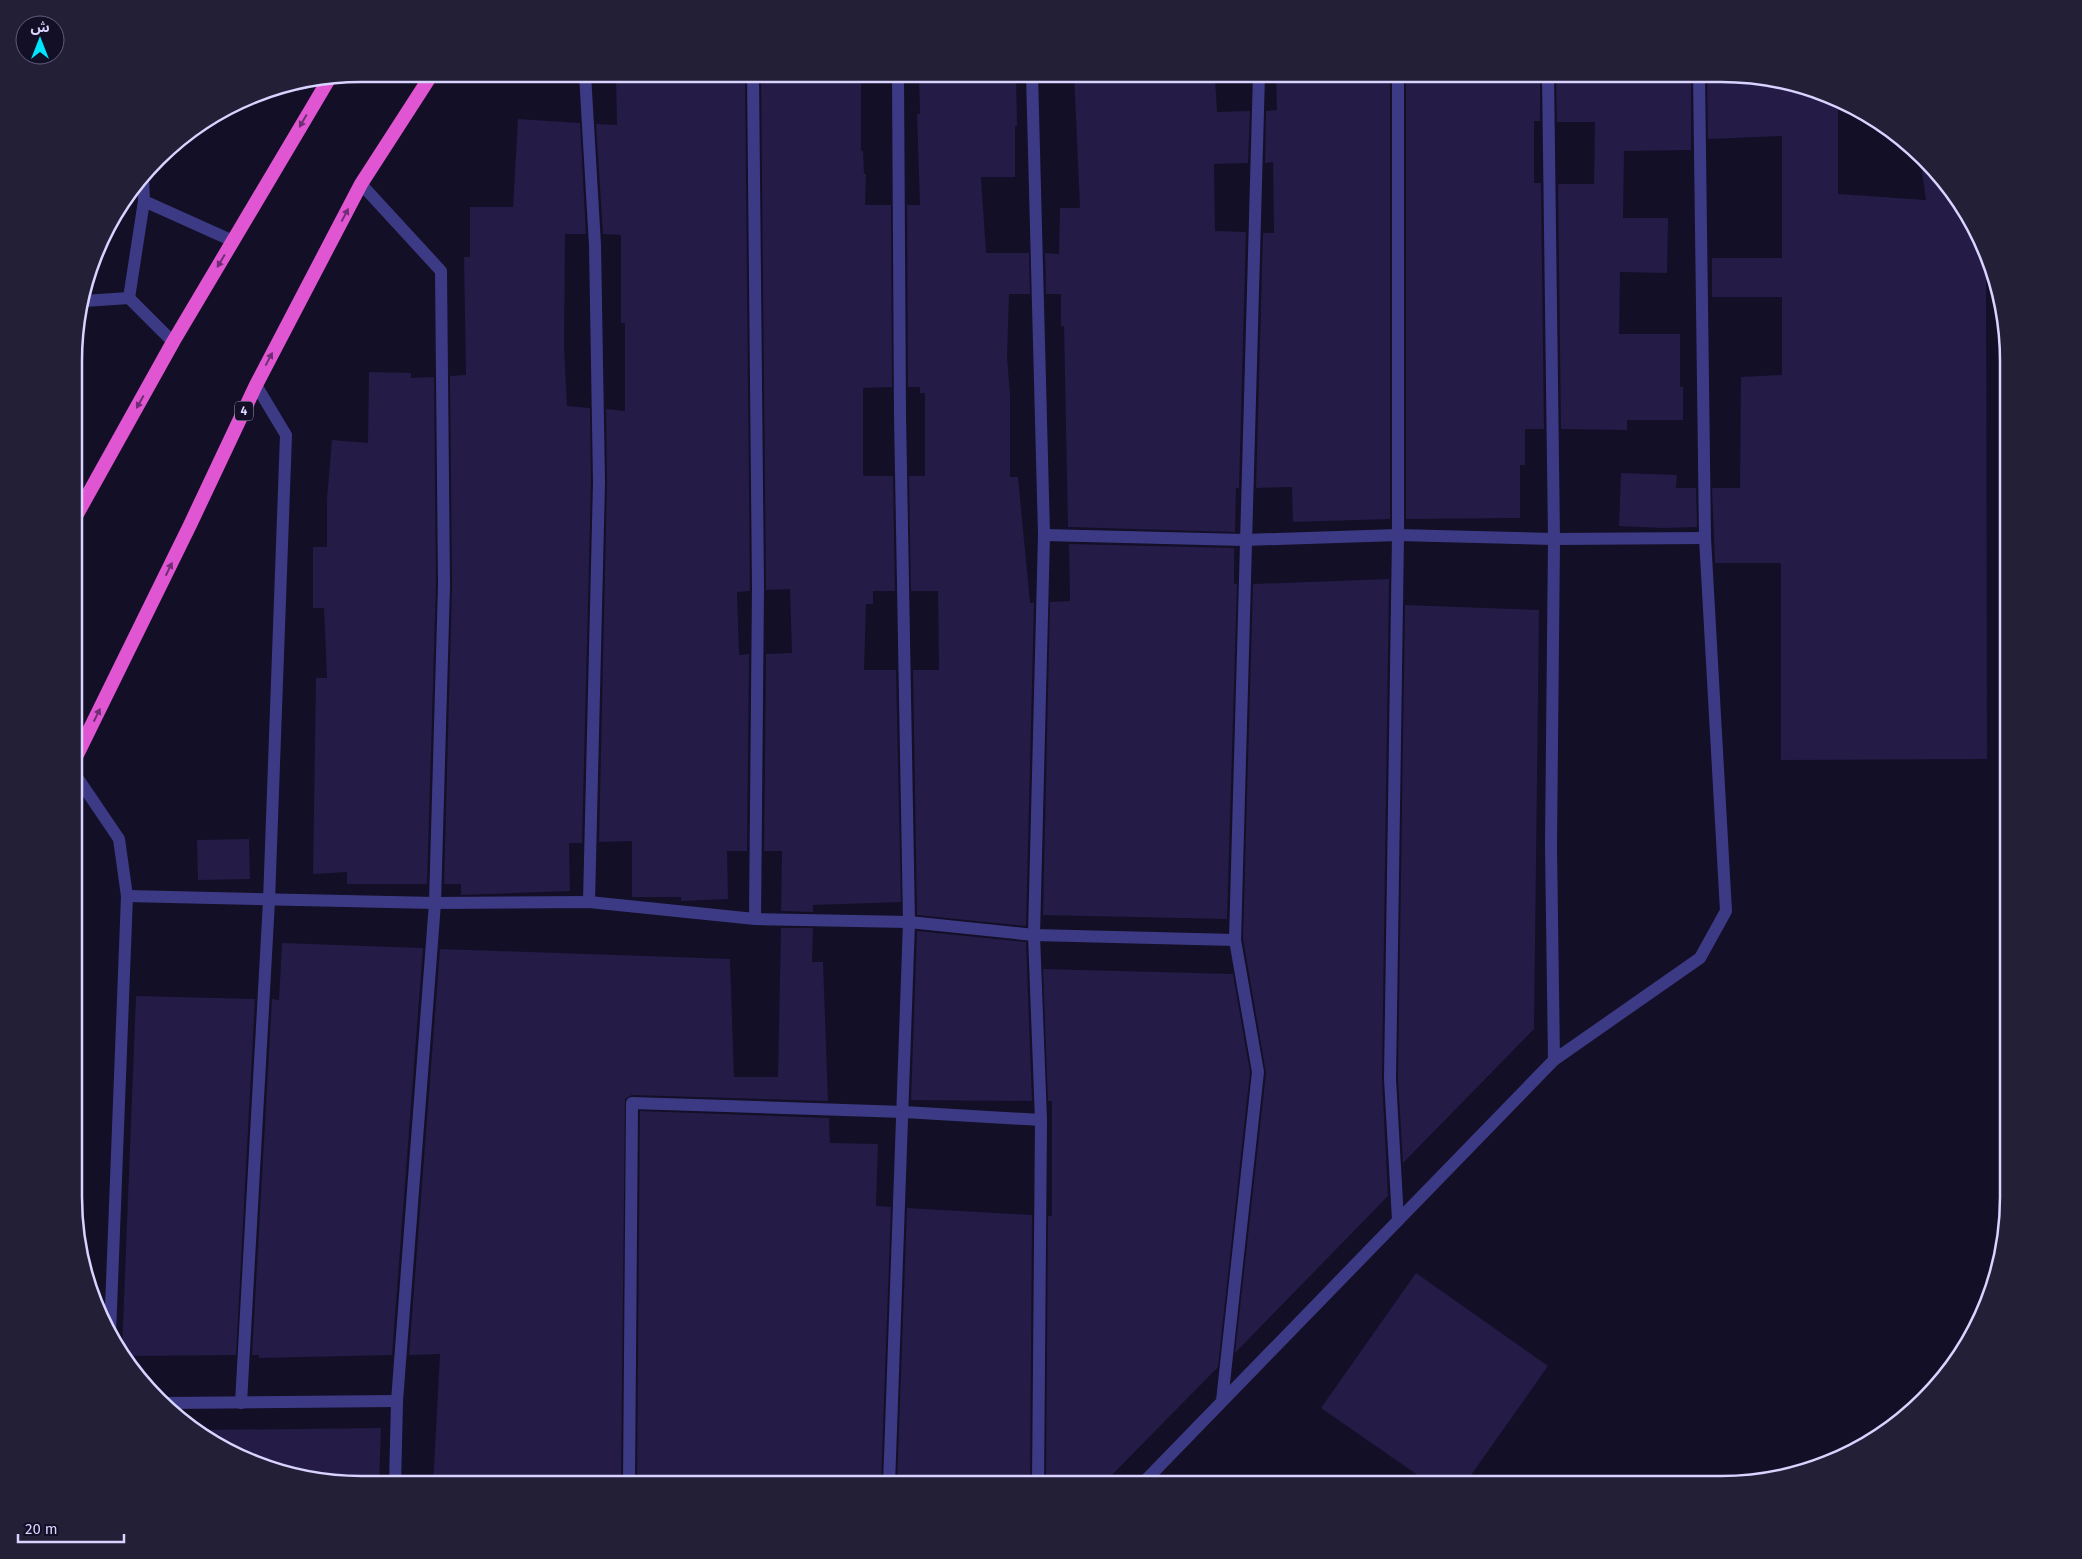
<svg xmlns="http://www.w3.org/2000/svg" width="2082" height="1559" font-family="'Fira Sans','Noto Sans Arabic',sans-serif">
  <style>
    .building { fill: #241b47 }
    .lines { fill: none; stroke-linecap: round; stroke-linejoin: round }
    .minor { stroke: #3d3a85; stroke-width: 12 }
    .trunk { stroke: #e055d1; stroke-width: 14 }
    .oneway { fill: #6f2e73 }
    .labels { text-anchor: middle; stroke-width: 4; stroke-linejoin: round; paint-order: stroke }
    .shield { fill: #130f26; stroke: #9e99be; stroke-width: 1 }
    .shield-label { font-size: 12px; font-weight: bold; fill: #d9d4ff }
    .rim { fill: none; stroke: #d9d4ff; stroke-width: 2.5 }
  </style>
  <rect width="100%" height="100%" fill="#130f26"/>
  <g class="building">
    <polygon points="644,74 745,74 750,591 737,592 739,655 749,654 747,851 727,851 728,899 681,901 681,897 632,897 632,841 599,842 607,482 606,409 625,411 625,323 621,323 621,235 603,234 596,124 617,125 616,76"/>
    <polygon points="761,74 861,74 861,151 863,151 864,174 866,174 865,205 891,205 892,387 863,388 863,473 864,476 893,476 895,591 873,591 873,604 866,604 864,670 896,670 901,902 813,905 813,912 781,911 782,851 764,851 766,654 792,653 790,589 766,590"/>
    <polygon points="919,74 1016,74 1017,126 1015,126 1015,177 981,177 986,253 1029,253 1030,294 1009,294 1007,357 1010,395 1010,477 1018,477 1030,603 1034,603 1026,926 917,915 913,670 939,670 938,591 911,591 909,476 925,476 925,393 920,393 920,387 908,387 907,205 920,205 917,114 920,114"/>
    <polygon points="1074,74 1209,74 1209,77 1215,77 1217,112 1250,111 1248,163 1214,164 1215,231 1246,232 1239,488 1236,488 1235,532 1068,527 1064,326 1061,326 1061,294 1046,294 1045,253 1059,254 1060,208 1080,208"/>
    <polygon points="1390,74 1390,519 1293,522 1292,487 1256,488 1263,233 1274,233 1273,162 1265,163 1266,111 1277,110 1276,75"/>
    <polygon points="1406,74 1540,74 1540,121 1534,121 1534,183 1541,183 1544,429 1525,429 1525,465 1520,465 1520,518 1406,519"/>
    <polygon points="1556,74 1691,74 1691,150 1624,151 1623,218 1668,218 1667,273 1620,272 1619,334 1680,334 1680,387 1683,387 1683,420 1627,420 1627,430 1561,429 1558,184 1594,184 1595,122 1557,122"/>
    <polygon points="1707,74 1739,74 1830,96 1838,100 1838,194 1926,200 1920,158 1979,234 1986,253 1987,759 1781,760 1781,563 1715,563 1712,488 1740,488 1741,377 1782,375 1782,297 1712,297 1712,258 1782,258 1782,136 1708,139"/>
    <polygon points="518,119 580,123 586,234 565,234 564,347 567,406 590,408 591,482 582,843 569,843 570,891 461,895 461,884 444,884 452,585 450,376 466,375 464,257 470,257 470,207 513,207"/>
    <polygon points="369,372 411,373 411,378 434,377 436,585 427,884 347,884 347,872 313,874 316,678 327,678 324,608 313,608 313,547 327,547 327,499 332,440 368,443"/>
    <polygon points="1621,473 1677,475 1676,488 1696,488 1697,527 1663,528 1619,526"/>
    <polygon points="1069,544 1234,548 1234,584 1237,584 1227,919 1043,915 1050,602 1070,601"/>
    <polygon points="1389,579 1382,1079 1388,1196 1235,1353 1266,1073 1243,939 1253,584"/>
    <polygon points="1405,605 1539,610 1534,1029 1403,1163 1398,1079"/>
    <polygon points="249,839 250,879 198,880 197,840"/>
    <polygon points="781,928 813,928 812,962 823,962 828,1101 632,1095 625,1099 621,1485 433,1485 440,1354 409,1355 440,949 730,959 734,1077 778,1077"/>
    <polygon points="917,931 1026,942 1032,1101 911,1100"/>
    <polygon points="282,943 423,948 392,1355 259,1358 259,1355 252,1355 272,999 279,1000"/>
    <polygon points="1043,969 1233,974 1250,1072 1218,1367 1102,1485 1046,1485 1048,1216 1052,1216 1052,1101 1048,1101"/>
    <polygon points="136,996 255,999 236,1355 127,1356 122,1350"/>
    <polygon points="640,1111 829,1118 830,1143 878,1144 876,1206 891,1207 881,1485 637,1485"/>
    <polygon points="907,1208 1032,1215 1030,1485 897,1485"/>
    <polygon points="1416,1273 1548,1366 1464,1485 1432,1485 1321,1408"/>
    <polygon points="381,1428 379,1485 343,1485 252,1463 197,1430"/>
  </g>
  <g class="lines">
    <g class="minor">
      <polyline points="585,74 595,245 599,482 589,902"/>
      <polyline points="753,74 758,587 755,919"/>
      <polyline points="1032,74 1044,535 1034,935 1041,1120 1038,1485"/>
      <polyline points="1548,74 1554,539 1551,846 1554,1060"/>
      <polyline points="143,180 144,201 233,241"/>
      <polyline points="361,184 441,271 444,585 435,903 397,1401 395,1485"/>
      <polyline points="129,298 144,201"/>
      <polyline points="84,301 129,298 173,342"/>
      <polyline points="1044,535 1245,540 1398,535 1554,539 1705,538"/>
      <polyline points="75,774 119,839 127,896 110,1334"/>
      <polyline points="127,896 435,903 589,902 755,919 909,922 1034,935 1235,940"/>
      <polyline points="1398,1220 1390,1079 1398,535 1398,74"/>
      <polyline points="1222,1401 1258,1072 1235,940 1259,74"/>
      <polyline points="164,1403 397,1401"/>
      <polyline points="241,1403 269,901 286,435 256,385"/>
      <polyline points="629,1485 632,1103 904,1112 1041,1120"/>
      <polyline points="889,1485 909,922 900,415 898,74"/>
      <polyline points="1141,1485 1554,1060 1700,958 1726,911 1705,538 1699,74"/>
    </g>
    <g class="trunk">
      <polyline points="76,516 173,342 329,79"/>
      <polyline points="75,759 190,525 256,385 361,184 432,74"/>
    </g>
  </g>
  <defs><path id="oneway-solid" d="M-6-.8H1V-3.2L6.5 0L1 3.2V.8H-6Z" transform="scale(1.25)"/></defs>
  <g class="oneway">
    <use href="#oneway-solid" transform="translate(303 121) rotate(120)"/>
    <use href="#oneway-solid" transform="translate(345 215) rotate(-62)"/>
    <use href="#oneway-solid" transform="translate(221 261) rotate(121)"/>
    <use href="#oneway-solid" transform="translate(269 359) rotate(-62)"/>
    <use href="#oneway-solid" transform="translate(140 402) rotate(119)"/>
    <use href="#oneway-solid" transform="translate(169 569) rotate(-64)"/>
    <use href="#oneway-solid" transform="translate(97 715) rotate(-64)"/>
  </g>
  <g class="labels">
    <rect class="shield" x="235" y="401.5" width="18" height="19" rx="4"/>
    <g class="shield-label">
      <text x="244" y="415">4</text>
    </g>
  </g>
  <path d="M0 0H2082V1559H0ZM361 82H1721A279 279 0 0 1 2000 361V1197A279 279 0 0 1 1721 1476H361A279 279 0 0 1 82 1197V361A279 279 0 0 1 361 82Z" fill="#231f37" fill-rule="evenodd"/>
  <path class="rim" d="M361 82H1721A279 279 0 0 1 2000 361V1197A279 279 0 0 1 1721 1476H361A279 279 0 0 1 82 1197V361A279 279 0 0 1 361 82Z"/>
  <g transform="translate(40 40)"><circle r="24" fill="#130f26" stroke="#625e7d"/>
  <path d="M0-4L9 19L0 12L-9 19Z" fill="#00e5ff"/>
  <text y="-8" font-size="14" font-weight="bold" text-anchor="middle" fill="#d9d4ff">ش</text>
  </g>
  <path d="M18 1534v8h106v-8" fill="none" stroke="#d9d4ff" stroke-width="2.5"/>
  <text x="25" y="1534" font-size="15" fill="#d9d4ff" stroke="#130f26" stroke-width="4" paint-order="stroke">20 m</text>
</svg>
